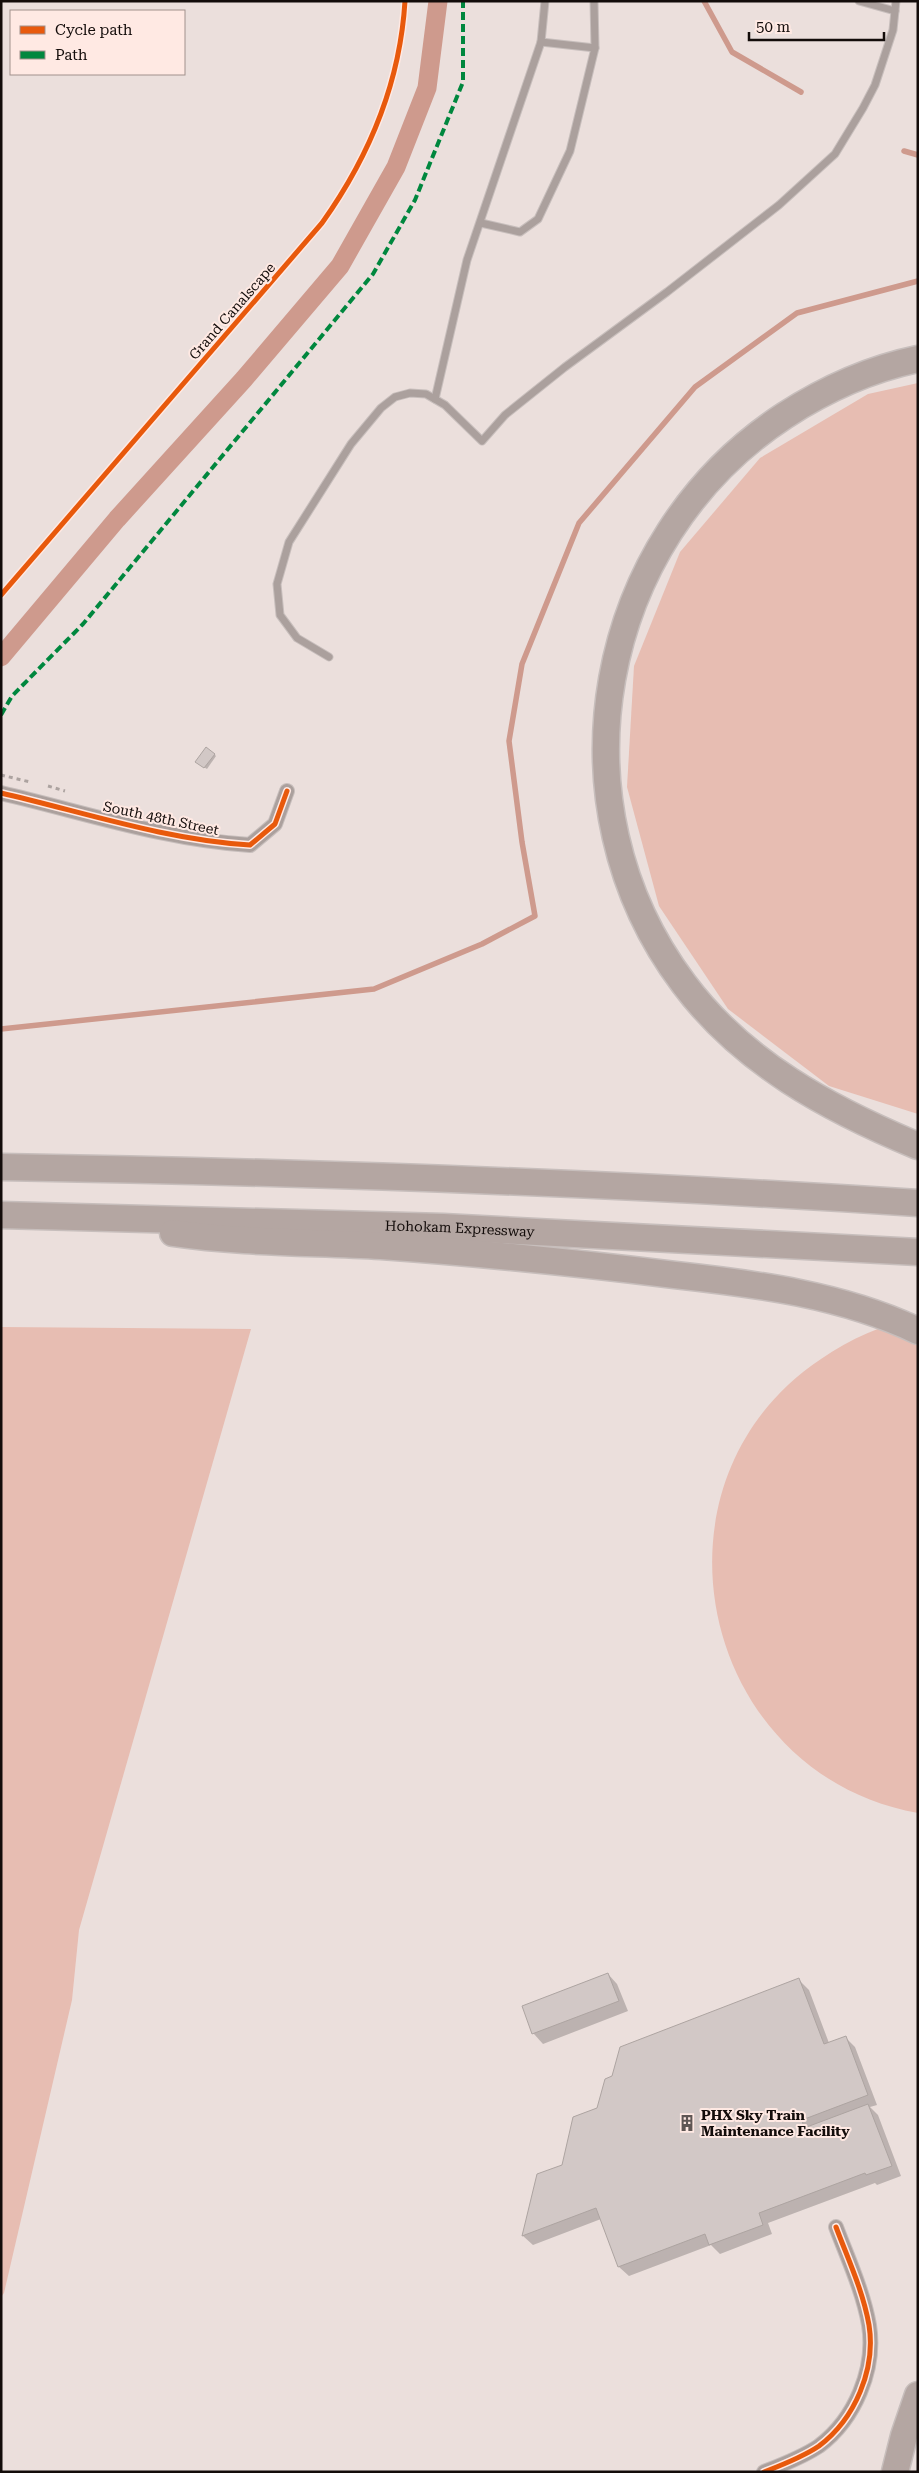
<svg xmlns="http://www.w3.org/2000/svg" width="919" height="2473" font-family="'Roboto Serif',serif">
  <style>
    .green { fill: #e7bdb2 }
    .shadow { fill: #0003 }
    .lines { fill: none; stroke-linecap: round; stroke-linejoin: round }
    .stream { stroke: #ce9a8d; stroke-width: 5.5 }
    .canal { stroke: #ce9a8d; stroke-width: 19 }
    .building { fill: #d2c8c6; stroke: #ada4a1 }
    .service-casing { stroke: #c7bebc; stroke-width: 9 }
    .minor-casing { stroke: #c7bebc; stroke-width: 16 }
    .motorway-casing { stroke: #c7bebc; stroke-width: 29 }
    .path { stroke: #aca3a0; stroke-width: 3; stroke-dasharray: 4 4; stroke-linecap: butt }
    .service { stroke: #aba09d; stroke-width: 7 }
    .minor { stroke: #aba09d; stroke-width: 14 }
    .motorway { stroke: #b4a6a2; stroke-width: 26 }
    .quiet { stroke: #00873e; stroke-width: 4; stroke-dasharray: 8 4; stroke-linecap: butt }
    .cycleway-casing { stroke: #ffe9e3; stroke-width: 8 }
    .cycleway { stroke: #e8590c; stroke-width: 5 }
    .labels { text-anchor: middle; stroke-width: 4; stroke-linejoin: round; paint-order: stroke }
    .street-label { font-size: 14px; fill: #130c0a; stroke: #ffe9e3 }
    .poi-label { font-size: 14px; font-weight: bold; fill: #130c0a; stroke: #ffe9e3; text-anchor: start }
  </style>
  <rect width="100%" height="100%" fill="#ebdfdc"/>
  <g class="green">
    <polygon points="918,383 918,1114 829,1086 728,1009 659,906 627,787 634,666 680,552 760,458 868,394"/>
    <path d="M918 1318V1813C699 1774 636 1482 821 1359 850 1339 883 1324 918 1318Z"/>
    <polygon points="1,1327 251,1329 79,1930 72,2000 4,2293 1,2297"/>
  </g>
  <g class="shadow">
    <polygon points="214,754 216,756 207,769 199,764"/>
    <polygon points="608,1974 617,1984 628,2011 543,2044 534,2034 523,2007"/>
    <polygon points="799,1980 809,1990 829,2043 845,2037 855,2047 877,2105 870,2107 878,2115 901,2176 877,2185 875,2183 768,2223 772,2234 720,2254 711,2245 629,2276 619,2267 601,2219 533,2245 523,2236 538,2175 563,2166 598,2109"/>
  </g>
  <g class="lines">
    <g class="stream">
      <polyline points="704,1 732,52 801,92"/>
      <polyline points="904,151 918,155"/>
      <polyline points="1,1029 374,989 482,944 535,916 522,842 509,741 522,664 579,523 695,387 797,313 918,281"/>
    </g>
    <polyline class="canal" points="1,657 117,519 244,379 340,266 396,167 427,88 438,1"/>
  </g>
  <g class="building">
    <polygon points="206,747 215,754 204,768 195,762"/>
    <polygon points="608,1973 619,2001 532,2034 522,2006"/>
    <polygon points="799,1978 824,2044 846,2036 868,2095 802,2120 804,2128 868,2104 892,2166 866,2175 865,2173 759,2213 763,2225 709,2245 705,2234 618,2267 596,2208 522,2236 537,2174 562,2165 573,2117 597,2108 605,2079 612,2076 620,2047"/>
  </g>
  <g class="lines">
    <g class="service-casing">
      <g id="service">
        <polyline points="859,1 895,11"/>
        <polyline points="541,42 595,48"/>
        <polyline points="481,223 520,232 538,219 570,151 595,48 594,1"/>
        <polyline points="435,399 467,260 541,42 545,1"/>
        <polyline points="329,657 297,638 280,615 277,584 289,542 351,444 381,408 395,397 410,393 426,394 445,405 482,441 505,415 565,367 667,292 779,205 835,154 863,108 875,85 893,30 896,1"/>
      </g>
    </g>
    <g class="minor-casing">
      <g id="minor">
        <path d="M1 793C83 812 166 840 250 845L275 824 287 791"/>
        <path d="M764 2472C782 2465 803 2457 819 2446 855 2419 876 2369 869 2325 863 2291 848 2259 836 2227"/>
      </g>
    </g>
    <g class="motorway-casing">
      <g id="motorway">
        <path d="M918 359C870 369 824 390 784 416 595 540 548 804 684 984 743 1063 829 1109 918 1146"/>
        <path d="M1 1167C307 1172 613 1183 918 1203"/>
        <path id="s1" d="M1 1215 443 1227 918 1252"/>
        <path d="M173 1233C242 1243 311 1242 381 1246 479 1253 577 1263 675 1275 757 1284 843 1295 918 1331"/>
        <polyline points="895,2472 904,2436 918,2395"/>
      </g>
    </g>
    <g class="path">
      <polyline points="1,775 30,782"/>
      <polyline points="48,786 65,791"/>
    </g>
    <use href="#service" class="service"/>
    <use href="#minor" class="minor"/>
    <use href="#motorway" class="motorway"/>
    <polyline class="quiet" points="1,715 12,696 83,624 373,274 415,200 463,82 463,1"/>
    <g class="cycleway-casing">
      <g id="cycleway">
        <path d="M1 595 322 223C369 157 400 83 405 1"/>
        <path d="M1 793C83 812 166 840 250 845L275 824 287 791"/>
        <path d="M764 2472C782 2465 803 2457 819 2446 855 2419 876 2369 869 2325 863 2291 848 2259 836 2227"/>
      </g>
    </g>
    <use href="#cycleway" class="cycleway"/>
  </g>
  <defs>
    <g id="building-bare" transform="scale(1.35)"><path d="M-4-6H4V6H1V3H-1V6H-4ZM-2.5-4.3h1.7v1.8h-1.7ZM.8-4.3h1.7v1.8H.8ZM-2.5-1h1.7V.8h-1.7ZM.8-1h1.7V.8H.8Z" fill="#5f5654" stroke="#ffe9e3" stroke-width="2.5" paint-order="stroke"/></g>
  </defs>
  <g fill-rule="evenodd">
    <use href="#building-bare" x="687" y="2123"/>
  </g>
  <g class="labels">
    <g class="street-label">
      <text transform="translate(232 311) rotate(-49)" y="5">Grand Canalscape</text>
      <text transform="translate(161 818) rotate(12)" y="5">South 48th Street</text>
      <text dy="5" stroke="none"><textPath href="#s1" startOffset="459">Hohokam Expressway</textPath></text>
    </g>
    <g class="poi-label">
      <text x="701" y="2120">PHX Sky Train<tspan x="701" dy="16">Maintenance Facility</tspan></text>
    </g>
  </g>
  <rect width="919" height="2473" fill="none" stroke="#130c0a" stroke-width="5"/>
  <rect x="10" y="10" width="175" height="65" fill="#ffe9e3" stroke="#a1918c"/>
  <rect x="20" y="26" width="25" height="8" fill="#e8590c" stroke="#a1918c"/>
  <text x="55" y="35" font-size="15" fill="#130c0a">Cycle path</text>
  <rect x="20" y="51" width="25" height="8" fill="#00873e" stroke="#a1918c"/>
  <text x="55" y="60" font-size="15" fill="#130c0a">Path</text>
  <path d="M749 32v8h135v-8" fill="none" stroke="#130c0a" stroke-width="2.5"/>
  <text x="756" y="32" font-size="15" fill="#130c0a" stroke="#ffe9e3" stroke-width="4" paint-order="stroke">50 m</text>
</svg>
